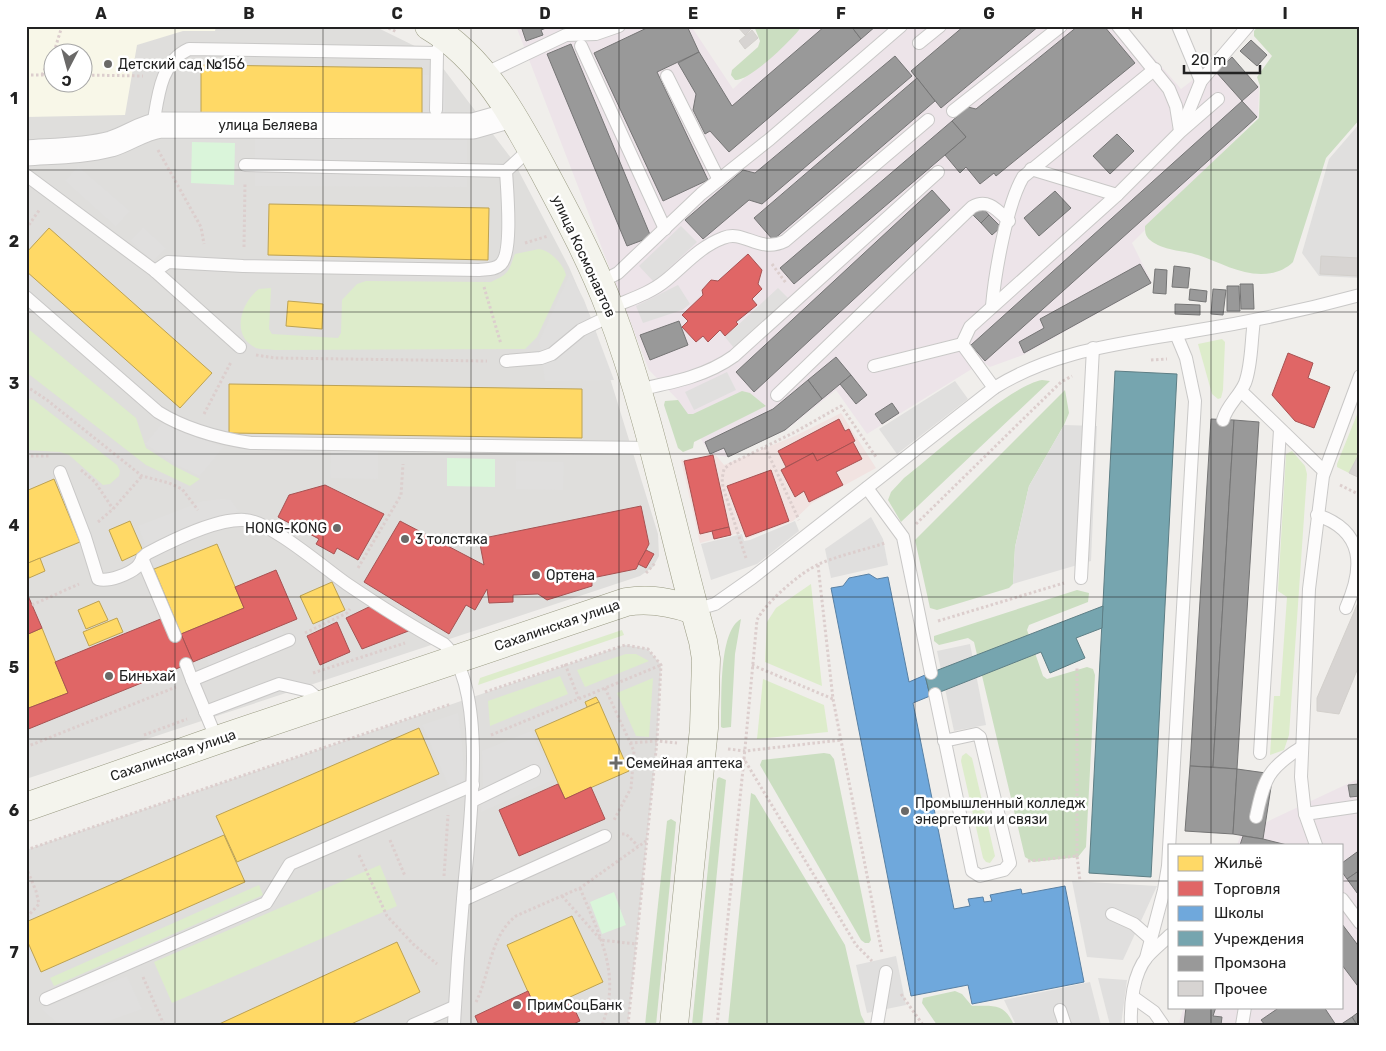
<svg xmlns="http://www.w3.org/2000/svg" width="1386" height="1051" font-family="Rubik,sans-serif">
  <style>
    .residential { fill: #dfdedc; fill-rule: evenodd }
    .commercial { fill: #f1e3e1 }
    .industrial { fill: #ede4e9 }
    .education { fill: #f8f7e8; fill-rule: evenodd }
    .grass { fill: #ddeccb }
    .forest { fill: #cbdec1 }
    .park { fill: #daf5da }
    .parking { fill: #e0dfde }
    .homes { fill: #ffd966; stroke: #bda252 }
    .shops { fill: #e06666; stroke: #a75252 }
    .schools { fill: #6fa8dc; stroke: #5880a4 }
    .public { fill: #76a5af; stroke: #5d7e85 }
    .industry { fill: #999; stroke: #757575 }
    .building { fill: #d7d4d2; stroke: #d3d0cc }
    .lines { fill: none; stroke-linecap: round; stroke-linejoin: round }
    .service-casing { stroke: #c9c8c7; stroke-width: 14 }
    .minor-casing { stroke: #c9c8c7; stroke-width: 27 }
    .secondary-casing { stroke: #999a82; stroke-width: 29 }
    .path { stroke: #dccecd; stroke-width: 3; stroke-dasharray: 2.5 2.5; stroke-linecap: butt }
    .service { stroke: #fdfcfc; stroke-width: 12 }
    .minor { stroke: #fdfcfc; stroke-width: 25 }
    .secondary { stroke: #f4f4ed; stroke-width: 28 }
    .grid { fill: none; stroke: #222; stroke-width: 1; stroke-opacity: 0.55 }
    .poi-dot { fill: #6a6968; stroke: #fff; stroke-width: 2 }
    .labels { text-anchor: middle; stroke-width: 5; stroke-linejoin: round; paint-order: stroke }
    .poi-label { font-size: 14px; fill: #222; stroke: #fff; text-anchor: start }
    .street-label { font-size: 14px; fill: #222; stroke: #fff }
    .neatline { fill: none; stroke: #222; stroke-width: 2 }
    .grid-label { font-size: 16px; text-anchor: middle; font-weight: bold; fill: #222 }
  </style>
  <rect width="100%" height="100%" fill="#f0eeeb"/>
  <g class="residential">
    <path d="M26 26H374L433 55 514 162 569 267 593 323 658 534 659 556 653 567 640 576 26 779ZM52 52H82V82H52Z"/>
    <polygon points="625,645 648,649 661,665 657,741 628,1025 26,1025 26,850"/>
  </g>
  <polygon class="commercial" points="841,413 876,468 812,503 793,521 746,539 742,532 700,543 681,460 715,454 724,465 797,435"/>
  <g class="industrial">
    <polygon points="516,26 691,26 733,89 800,26 1126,26 1181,89 1228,53 1259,87 1258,117 1132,243 1152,283 1023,355 990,367 983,362 867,434 836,390 786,430 728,457 710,454 678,400 649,370"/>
    <polygon points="1360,778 1360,1025 1178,1025 1184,1007 1342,1007 1342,845 1237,845 1241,834"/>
  </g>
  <path class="education" d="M26 26H216L215 31H183L137 45 125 115 26 117ZM52 52H82V82H52Z"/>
  <g class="grass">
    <path d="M539 249C550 250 564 265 566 275L537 337 525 349 275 350C269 349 261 350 256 348 230 336 241 302 259 289L271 288 269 329 272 334 338 338 341 333 342 300 357 284 366 281 491 282C511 273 508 271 515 254Z"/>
    <polygon points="26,327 136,418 146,448 174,466 200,479 190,486 146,465 26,372"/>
    <polygon points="1222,339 1225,342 1223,390 1221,398 1218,399 1212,394 1198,344"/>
    <polygon points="26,398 34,400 117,465 120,471 119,476 110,484 103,485 69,455 60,452 26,450"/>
    <polygon points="1360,407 1360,452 1349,473 1337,467 1337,464"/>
    <polygon points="1292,451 1305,466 1307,474 1289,735 1284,750 1270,755 1274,696 1280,696 1287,597 1278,591 1286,454"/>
    <polygon points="811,584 822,686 765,662 767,622 776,608"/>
    <polygon points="622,630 624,635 478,685 480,678"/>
    <polygon points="626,654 636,654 649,661 585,687 577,670"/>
    <polygon points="560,676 568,694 490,726 488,701"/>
    <polygon points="653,678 649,737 636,736 617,693"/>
    <polygon points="763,679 824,705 828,732 757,739"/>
    <polygon points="966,753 972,758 995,856 990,863 986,862 983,858 961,761 962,756"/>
    <polygon points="380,865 397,906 172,1003 154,962"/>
    <polygon points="259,885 263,895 54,986 50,978"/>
  </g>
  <g class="forest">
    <path d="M754 26H802C793 39 750 81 735 80L731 75 732 70 758 47 760 41Z"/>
    <path d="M1258 26H1360V119L1326 158 1293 262C1285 270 1274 274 1261 274 1239 274 1219 262 1198 255 1182 250 1163 251 1150 240 1145 236 1145 231 1145 226L1259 118 1260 86 1257 77 1272 56 1254 36V31Z"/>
    <path d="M1042 380 1050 381 901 522 888 500 891 492 904 478C934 455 1009 386 1042 380Z"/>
    <polygon points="1065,390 1069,413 1064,425 1029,486 1015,547 1013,584 1009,588 937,610 930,608 915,540"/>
    <polygon points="742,391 750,393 766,406 694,442 693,448 683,452 678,448 664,405 665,401 678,400 688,414 693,414"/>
    <polygon points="1077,590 1089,593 1088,602 1029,625 1027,630 1043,676 1047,679 1087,667 1093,669 1095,675 1086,847 1078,857 1033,862 1025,857 974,642 968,638 939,645 934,641 934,636"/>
    <path d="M741 619 735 654 731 727 723 728 721 727C722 701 718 631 741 619Z"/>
    <polygon points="824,753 830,754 834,759 871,940 869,943 865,943 861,940 760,765 762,760"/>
    <polygon points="719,777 726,780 702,1025 692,1025 717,779"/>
    <polygon points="751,793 755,795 845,945 861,1015 866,1025 728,1025"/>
    <polygon points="671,819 676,822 656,1025 645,1025 667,821"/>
    <path d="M955 991 962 994 972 1006C994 1006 1004 1003 1014 1025H937L922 1003 923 998Z"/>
  </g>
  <g class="park">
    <polygon points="192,142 235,143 234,185 191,183"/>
    <polygon points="447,458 495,459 495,487 447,486"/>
    <polygon points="614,892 626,925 602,934 590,902"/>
  </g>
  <g class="parking">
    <rect x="423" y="75" width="22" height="40"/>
    <polygon points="1360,123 1360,278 1319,276 1302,253 1329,159"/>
    <polygon points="255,138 467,139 467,187 255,186"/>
    <polygon points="78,166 130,211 116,227 65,181"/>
    <polygon points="681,226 697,242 654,282 639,266"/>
    <polygon points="143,227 166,248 153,262 130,241"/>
    <polygon points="570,273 584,300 614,380 545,381 539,341"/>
    <polygon points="678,285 690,304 682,310 643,323 636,306"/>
    <polygon points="778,288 788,298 734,348 725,337"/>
    <polygon points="727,372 736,390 694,410 685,392"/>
    <polygon points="955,381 968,399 897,454 879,429"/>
    <polygon points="163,422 214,444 224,447 200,476 175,464 145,444"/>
    <polygon points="1064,425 1097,426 1091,561 1013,584 1015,547 1029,486"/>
    <polygon points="331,449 378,451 378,479 330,478"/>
    <polygon points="516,461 564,462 563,490 516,489"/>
    <polygon points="220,499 231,500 239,511 147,550 138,526 203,501"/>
    <polygon points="871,517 883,539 888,565 831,578 825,549"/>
    <polygon points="795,521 799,531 757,564 711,580 701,544 742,534 744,541 750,540"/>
    <polygon points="281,627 286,639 211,670 206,657"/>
    <polygon points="970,644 986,725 954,731 937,651"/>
    <polygon points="458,713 462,742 464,781 449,787 422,725"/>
    <polygon points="531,731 553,780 481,812 483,787 482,751"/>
    <polygon points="1072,881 1157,886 1123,960 1087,957"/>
    <polygon points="896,956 906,1005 867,1013 856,965"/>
    <polygon points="127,976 142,1009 97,1025 59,1025 41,1009"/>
    <polygon points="1098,978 1127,980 1121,1025 1110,1025"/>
    <polygon points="1090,982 1101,1025 1016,1025 1004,1000"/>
  </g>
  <g class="homes">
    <polygon points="201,65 422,68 422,116 201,114"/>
    <polygon points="269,204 489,208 488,260 268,255"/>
    <polygon points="49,228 212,373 180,408 26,271 26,253"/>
    <polygon points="288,301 323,304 322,329 286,326"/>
    <polygon points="229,384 582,389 582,438 229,433"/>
    <polygon points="54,479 80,542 26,564 26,491"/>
    <polygon points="130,521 143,551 122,561 109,530"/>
    <polygon points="217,544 244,608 181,634 154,569"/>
    <polygon points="40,558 45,571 29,578 26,564"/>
    <polygon points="332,582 345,610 313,624 300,596"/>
    <polygon points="99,601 108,620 86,629 78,610"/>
    <polygon points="117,618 123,632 89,646 83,632"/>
    <polygon points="42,628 68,693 26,709 26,635"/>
    <polygon points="596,697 599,702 587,707 585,702"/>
    <polygon points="599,702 629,771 565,799 535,730"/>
    <polygon points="419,728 439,774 237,862 216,816"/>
    <polygon points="224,835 245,882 41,972 26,938 26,922"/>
    <polygon points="572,916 603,982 537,1012 507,945"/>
    <polygon points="397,942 420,992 395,1004 349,1025 217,1025"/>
  </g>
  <g class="shops">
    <polygon points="748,254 762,270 758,284 762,289 752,299 757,305 736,322 738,324 725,336 720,330 708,342 703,336 696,342 682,327 688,321 682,315 703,295 702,290 711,280 718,281"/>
    <polygon points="1288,353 1313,363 1308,378 1330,387 1314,428 1295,421 1272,395"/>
    <polygon points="839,419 845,431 849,429 855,441 817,461 813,453 786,467 778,451"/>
    <polygon points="853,442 862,459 836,472 843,485 809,502 804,491 795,497 781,470 813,453 817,461"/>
    <polygon points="713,455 729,527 700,534 684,461"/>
    <polygon points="771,470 789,521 746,537 727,486"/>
    <polygon points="325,485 384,514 358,560 337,548 334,554 316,544 319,539 278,517 289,495"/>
    <polygon points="641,506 649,544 636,569 592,578 592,586 547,600 538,594 513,595 513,602 489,603 487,589 475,610 466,605 449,634 364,582 400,521 484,565 479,539"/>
    <polygon points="729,527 731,535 714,539 712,531"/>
    <polygon points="646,550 654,554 646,568 638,564"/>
    <polygon points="276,570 297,619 193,662 181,634 244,608 235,587"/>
    <polygon points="26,591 42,628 26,635"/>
    <polygon points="373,605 411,630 362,649 346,618"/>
    <polygon points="163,618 171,638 181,634 193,662 26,730 26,709 68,693 55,662"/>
    <polygon points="337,622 350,652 320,665 307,636"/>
    <polygon points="558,784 565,799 591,787 605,819 519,856 499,810"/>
    <polygon points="528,991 537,1012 569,997 580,1021 571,1025 479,1025 475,1016"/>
  </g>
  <polygon class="schools" points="869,574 877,579 888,577 909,682 925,675 930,696 913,703 954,909 970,906 968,899 983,897 984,902 992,901 990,895 1021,889 1022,894 1065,886 1084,982 972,1004 968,985 911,996 831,588 843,586 849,578"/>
  <g class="public">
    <polygon points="1115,371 1177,374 1151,877 1089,873"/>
    <polygon points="1103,606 1102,628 1076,638 1085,658 1050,673 1041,652 930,696 925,675"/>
  </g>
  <g class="industry">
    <polygon points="521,26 551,26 541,30 543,35 526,41"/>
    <polygon points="651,26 687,26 699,52 657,72 708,180 663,201 594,53"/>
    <polygon points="825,26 851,26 861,39 729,152 710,131 705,134 693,110 696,94 678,63 699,52 732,106"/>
    <polygon points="851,26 876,26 861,39"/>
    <polygon points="964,26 1039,26 941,108 911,71"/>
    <polygon points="1078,26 1104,26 1135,63 996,176 994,173 980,184 966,167 960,173 945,155 966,137 952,121 968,107 976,109"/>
    <polygon points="1251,40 1267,55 1257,66 1240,51"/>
    <polygon points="571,44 651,237 627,246 547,54"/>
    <polygon points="895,56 912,76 762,204 749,200 703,239 685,220 743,170 755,173"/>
    <polygon points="1232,57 1258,87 1242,101 1216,72"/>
    <polygon points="917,78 935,101 773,240 754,218"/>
    <polygon points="1242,101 1257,117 985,361 971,345"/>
    <polygon points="952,121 966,137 794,284 780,268"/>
    <polygon points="1117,134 1134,151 1110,174 1093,156"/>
    <polygon points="932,190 950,210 754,392 736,372"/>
    <polygon points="1055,191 1071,208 1039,236 1024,218"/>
    <polygon points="982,207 989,215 981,223 973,215"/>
    <polygon points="989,215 1001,227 992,235 981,223"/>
    <polygon points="1140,264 1151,283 1024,353 1019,342 1044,328 1040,319"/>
    <polygon points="1174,266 1190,268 1188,288 1172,287"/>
    <polygon points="1155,269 1167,270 1166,294 1153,293"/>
    <polygon points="1240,284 1253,284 1254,309 1241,309"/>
    <polygon points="1227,286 1239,286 1240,311 1227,311"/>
    <polygon points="1190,289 1207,291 1206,302 1189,300"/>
    <polygon points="1213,289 1226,290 1223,315 1211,314"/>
    <polygon points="1175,304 1200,305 1200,315 1175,314"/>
    <polygon points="679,321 688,345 650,360 640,335"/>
    <polygon points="836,357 851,375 822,399 808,380"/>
    <polygon points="851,375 867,395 856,404 840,384"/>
    <polygon points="808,380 822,399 785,430 728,457 724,448 710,454 705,442 773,409"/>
    <polygon points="892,403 899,413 882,424 875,414"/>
    <polygon points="1211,419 1234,420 1213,767 1190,766"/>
    <polygon points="1234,420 1259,422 1237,769 1213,767"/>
    <polygon points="1190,766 1237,769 1233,834 1185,831"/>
    <polygon points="1237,769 1273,774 1263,839 1233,834"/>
    <polygon points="1359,784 1360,796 1350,797 1348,785"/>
    <polygon points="1243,836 1263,839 1287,845 1240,845"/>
    <polygon points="1357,852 1360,857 1360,870 1347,879 1342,872 1342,863"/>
    <polygon points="1360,870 1360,897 1347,879"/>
    <polygon points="1342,924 1360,948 1360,989 1342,965"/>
    <polygon points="1186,1007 1216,1007 1213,1016 1222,1017 1221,1025 1184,1025"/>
    <polygon points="1280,1007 1324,1007 1336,1025 1265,1025 1261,1020"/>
    <polygon points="1360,1011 1360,1025 1357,1025 1352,1017"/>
    <polygon points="1352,1017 1357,1025 1340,1025"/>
  </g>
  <g class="building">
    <polygon points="737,26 750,26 752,28 745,35"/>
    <polygon points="752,30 758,38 745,49 739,41"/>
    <polygon points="1321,256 1359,258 1358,276 1320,274"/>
    <polygon points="1360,452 1360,478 1349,473"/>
    <polygon points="1360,598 1360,663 1339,714 1317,711 1317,698"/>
  </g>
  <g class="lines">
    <g class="service-casing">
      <g id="service">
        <polyline points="1118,26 1169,89 1176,106 1180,131"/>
        <polyline points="1178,26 1201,81"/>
        <polyline points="919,43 940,26"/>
        <polyline points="581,46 665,229"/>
        <polyline points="484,74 566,35 596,34 619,26"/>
        <polyline points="667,76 719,180"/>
        <polyline points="436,110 437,53"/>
        <polyline points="953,111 1061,26"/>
        <path d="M153 126C158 97 160 62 189 49L437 53 443 34"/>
        <polyline points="1182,128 1201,81 1248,26"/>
        <polyline points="245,165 506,171"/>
        <polyline points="1031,169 1117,195"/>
        <polyline points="26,175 155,271 240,347"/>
        <path d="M155 271 168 262 243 266 479 270C487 269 495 270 501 264 513 252 507 189 506 171L531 148"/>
        <polyline points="599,283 618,273 701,194 770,139 901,26"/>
        <path d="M26 297 158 412C187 430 218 438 251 443L652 448"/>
        <path d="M992 306C995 272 1007 204 1023 177L1155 69"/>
        <path d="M610 308C628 300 649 294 665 281 684 266 699 247 723 238 744 229 759 254 785 241L928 120"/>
        <polyline points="506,361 541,358 552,354 581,330 612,315"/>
        <polyline points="874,366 962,344"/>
        <polyline points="994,388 962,344 970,327 1117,195 1180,132 1218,99"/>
        <path d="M636 390C670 383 705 377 734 356L938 172"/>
        <polyline points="1241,391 1324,471"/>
        <path d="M777 395 972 207C988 198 997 210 1009 221"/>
        <path d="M1223 420C1227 405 1239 397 1245 383 1252 365 1251 340 1254 321"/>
        <path d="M60 472 85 537 98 579C109 582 129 574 137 567 142 562 142 556 148 553 173 540 217 518 245 520 270 521 324 568 347 584 378 605 411 626 444 644 491 689 468 839 463 899 459 941 456 983 454 1025"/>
        <polyline points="867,488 903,537 931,673"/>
        <path d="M1317 515C1365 531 1364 568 1346 608"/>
        <polyline points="142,558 175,636"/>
        <polyline points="1081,578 1093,348"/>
        <path d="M694 610 715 604 752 578 994 388C1057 349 1122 344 1193 331 1249 322 1305 310 1360 295"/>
        <polyline points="186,664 192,680"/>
        <polyline points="935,694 972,871 980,876 1004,870 1010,863 980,737 976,734 944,741"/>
        <polyline points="205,712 279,684 309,691 323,703"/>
        <polyline points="217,740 192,680 289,640"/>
        <polyline points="1260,753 1280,430"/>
        <polyline points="472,801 534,771"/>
        <polyline points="1305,814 1360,806"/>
        <path d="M1256 817C1264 779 1268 768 1302 747"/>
        <polyline points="1316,845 1305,814 1301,777 1309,589 1323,476 1360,376"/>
        <polyline points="1342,899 1360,923"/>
        <polyline points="463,900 605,836"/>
        <polyline points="1112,914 1134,924 1151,939"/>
        <polyline points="1146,958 1164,890 1168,866 1195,401 1186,358 1176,334"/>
        <polyline points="1133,997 1154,1012 1163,1025"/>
        <polyline points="46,999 266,903 290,864 473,785"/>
        <polyline points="1060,1010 1065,1025"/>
        <polyline points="413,1025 454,1007"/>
        <polyline points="877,1025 886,972"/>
        <path d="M1131 1025C1130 1004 1133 974 1147 957 1154 949 1162 943 1170 935"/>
        <polyline points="1242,1025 1245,1007"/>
      </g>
    </g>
    <g class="minor-casing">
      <path id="minor" d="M26 153C54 151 84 151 111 144 128 139 143 127 161 125L473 126 512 115"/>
    </g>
    <g class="secondary-casing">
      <g id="secondary">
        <path d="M429 26C483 58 514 116 543 170 567 215 592 261 610 309 651 416 672 531 703 641L706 659 704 728 674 1025"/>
        <path d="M26 807 217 740 626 602C650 598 671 602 694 610"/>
      </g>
    </g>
    <g class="path">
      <polyline points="384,26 397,32"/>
      <polyline points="54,52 62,26"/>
      <polyline points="26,75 52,75"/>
      <polyline points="42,75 52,55"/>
      <polyline points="82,75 143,76"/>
      <polyline points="158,150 201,227 204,244"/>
      <polyline points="26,229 40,209"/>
      <polyline points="525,243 548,236"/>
      <polyline points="244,247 245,183"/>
      <polyline points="772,264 786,283"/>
      <polyline points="484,287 501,344"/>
      <polyline points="256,355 275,358 487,361"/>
      <polyline points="1151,360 1167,359"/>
      <polyline points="26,386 47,400 142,476 169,483 182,489 198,510"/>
      <polyline points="204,414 231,362"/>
      <polyline points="765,447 799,520"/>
      <polyline points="26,456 49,456"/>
      <polyline points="81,470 95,482 113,509"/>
      <polyline points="1340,485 1360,495"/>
      <polyline points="98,522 113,509 142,476"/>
      <polyline points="916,524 1061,382 1072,376"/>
      <polyline points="746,558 723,487 722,479 724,469 730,464 795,432 841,406 876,457"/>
      <polyline points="818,565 833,699 882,953"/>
      <polyline points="358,568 401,495 403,464"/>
      <polyline points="646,573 655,563"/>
      <polyline points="32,605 79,584"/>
      <polyline points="938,621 1064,583"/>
      <polyline points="305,633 347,613 350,609"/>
      <polyline points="565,664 579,699"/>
      <polyline points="752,665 833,699"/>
      <polyline points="313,673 405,643"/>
      <polyline points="605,688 634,751 631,788 614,820"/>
      <polyline points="485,692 625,645 648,649 661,665 657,741 628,1025"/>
      <polyline points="144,735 187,719"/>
      <polyline points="491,735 661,665"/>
      <polyline points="630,743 657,741 677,743"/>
      <polyline points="26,747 176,687"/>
      <polyline points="728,749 745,751 841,740"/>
      <path d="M744 759 757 620C765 603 801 572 819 564 840 555 864 550 885 543"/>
      <polyline points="622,834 626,834 638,846"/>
      <polyline points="390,840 405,876"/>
      <polyline points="26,850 451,704"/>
      <polyline points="359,855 387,916 413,944 437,964"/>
      <polyline points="1077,856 1077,668"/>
      <polyline points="1028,861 1077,856 1080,881"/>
      <polyline points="26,867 36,891 39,904 28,916"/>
      <polyline points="444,876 448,815"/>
      <path d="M580 888C599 935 622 974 602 1025"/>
      <polyline points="562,896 601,940 636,944"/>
      <polyline points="143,977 164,1025"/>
      <polyline points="901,994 923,1025"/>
      <path d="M476 1002C490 974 490 936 516 916L580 888 646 841"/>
      <polyline points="717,1025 744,759 856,945 872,961"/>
    </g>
    <use href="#service" class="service"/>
    <use href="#minor" class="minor"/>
    <use href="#secondary" class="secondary"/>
  </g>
  <path class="grid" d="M175 26V1025M323 26V1025M471 26V1025M619 26V1025M767 26V1025M915 26V1025M1063 26V1025M1211 26V845M26 170H1360M26 312H1360M26 454H1360M26 597H1360M26 739H1360M26 881H1170M1342 881H1360M1211 1007V1025"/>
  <g class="poi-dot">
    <circle cx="108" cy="64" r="5"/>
    <circle cx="337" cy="528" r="5"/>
    <circle cx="405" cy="539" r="5"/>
    <circle cx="536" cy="575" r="5"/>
    <circle cx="109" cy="676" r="5"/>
    <path d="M613.5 755.5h5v5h5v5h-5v5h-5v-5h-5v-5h5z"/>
    <circle cx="905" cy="811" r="5"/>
    <circle cx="517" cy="1005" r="5"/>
  </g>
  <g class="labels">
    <g class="poi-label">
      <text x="118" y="69">Детский сад №156</text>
      <text x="327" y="533" text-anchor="end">HONG-KONG</text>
      <text x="415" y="544">3 толстяка</text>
      <text x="546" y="580">Ортена</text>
      <text x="119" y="681">Биньхай</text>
      <text x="626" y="768">Семейная аптека</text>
      <text x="915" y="808">Промышленный колледж<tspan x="915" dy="16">энергетики и связи</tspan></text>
      <text x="527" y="1010">ПримСоцБанк</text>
    </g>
    <g class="street-label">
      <text x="268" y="130">улица Беляева</text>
      <text transform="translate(584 256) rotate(65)" y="5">улица Космонавтов</text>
      <text transform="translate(557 625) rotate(-19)" y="5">Сахалинская улица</text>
      <text transform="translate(173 755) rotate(-19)" y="5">Сахалинская улица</text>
    </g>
  </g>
  <rect width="1386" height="1051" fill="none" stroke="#ffffff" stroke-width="55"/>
  <rect x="1168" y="844" width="175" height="165" fill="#ffffff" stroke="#a7a7a7"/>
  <rect x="1178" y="856" width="25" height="15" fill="#ffd966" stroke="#a7a7a7"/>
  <text x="1214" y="868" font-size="15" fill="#222222">Жильё</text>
  <rect x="1178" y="881" width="25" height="15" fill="#e06666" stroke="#a7a7a7"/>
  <text x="1214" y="894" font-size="15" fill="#222222">Торговля</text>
  <rect x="1178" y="906" width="25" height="15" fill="#6fa8dc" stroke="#a7a7a7"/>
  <text x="1214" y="918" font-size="15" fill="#222222">Школы</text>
  <rect x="1178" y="931" width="25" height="15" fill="#76a5af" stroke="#a7a7a7"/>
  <text x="1214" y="944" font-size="15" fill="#222222">Учреждения</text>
  <rect x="1178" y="956" width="25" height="15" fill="#999999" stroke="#a7a7a7"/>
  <text x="1214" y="968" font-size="15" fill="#222222">Промзона</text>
  <rect x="1178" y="981" width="25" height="15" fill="#d7d4d2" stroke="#a7a7a7"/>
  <text x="1214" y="994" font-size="15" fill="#222222">Прочее</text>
  <g transform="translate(68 68) rotate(186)"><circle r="24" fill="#ffffff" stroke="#a7a7a7"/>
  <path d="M0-4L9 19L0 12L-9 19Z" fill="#6a6968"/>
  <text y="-8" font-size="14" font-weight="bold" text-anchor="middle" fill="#222222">С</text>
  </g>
  <path d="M1184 65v8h76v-8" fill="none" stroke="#222222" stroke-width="2.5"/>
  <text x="1191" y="65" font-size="15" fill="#222222" stroke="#ffffff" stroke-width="4" paint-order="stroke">20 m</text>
  <rect x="28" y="28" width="1330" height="996" class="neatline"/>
  <g class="grid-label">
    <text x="101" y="19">A</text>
    <text x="249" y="19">B</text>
    <text x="397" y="19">C</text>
    <text x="545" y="19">D</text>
    <text x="693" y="19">E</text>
    <text x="841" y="19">F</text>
    <text x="989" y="19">G</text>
    <text x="1137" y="19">H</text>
    <text x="1285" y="19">I</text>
    <text x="14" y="104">1</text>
    <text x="14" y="247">2</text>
    <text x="14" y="389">3</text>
    <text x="14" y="531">4</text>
    <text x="14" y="673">5</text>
    <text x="14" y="816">6</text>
    <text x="14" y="958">7</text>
  </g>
</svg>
